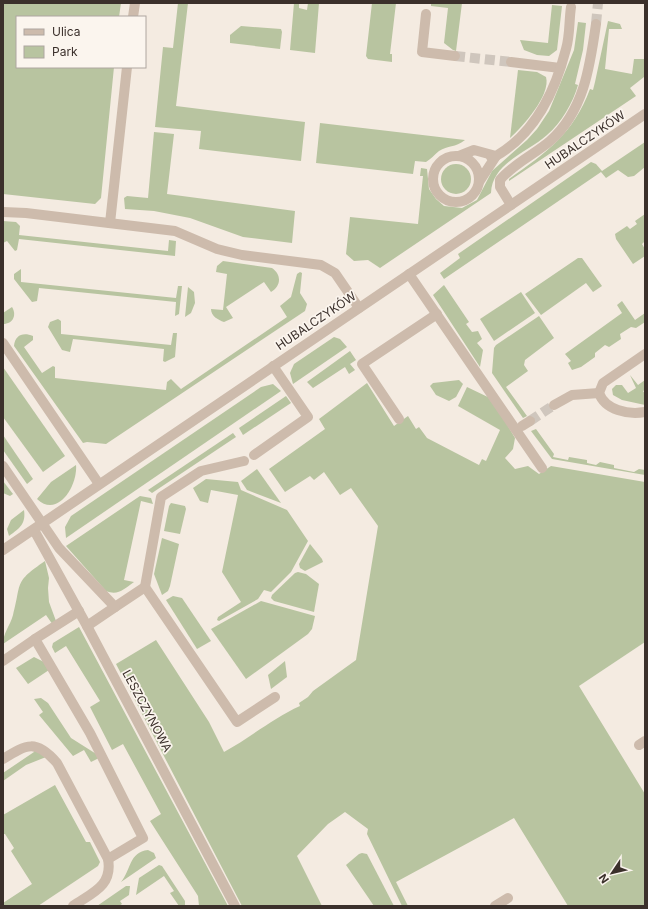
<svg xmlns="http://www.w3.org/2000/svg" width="648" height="909" font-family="Inter,sans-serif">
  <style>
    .green { fill: #b8c4a0 }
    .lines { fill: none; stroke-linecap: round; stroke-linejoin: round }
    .minor-tunnel { stroke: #cfc6bd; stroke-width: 10; stroke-dasharray: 10 5; stroke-linecap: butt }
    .minor { stroke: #cdbbac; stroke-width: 10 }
    .labels { text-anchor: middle; stroke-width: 3.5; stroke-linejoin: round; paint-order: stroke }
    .street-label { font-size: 12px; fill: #3b302b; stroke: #fbf5ee }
  </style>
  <rect width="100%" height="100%" fill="#f4ebe1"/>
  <g class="green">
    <polygon points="3,3 121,3 119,17 17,17 17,67 114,67 101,198 95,204 3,194"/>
    <polygon points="178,3 188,3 176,106 305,122 301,161 199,149 201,131 155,127 163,47 173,48"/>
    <polygon points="294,3 299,3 299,8 307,10 308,3 319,3 315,53 290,50"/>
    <polygon points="372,3 396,3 390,54 392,54 392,62 368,59 366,56"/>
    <polygon points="431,3 462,3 456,51 453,50 444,43 448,8 431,6"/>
    <polygon points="552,5 562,6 557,50 549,56 537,55 524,50 520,40 548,43"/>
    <path d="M608 21 620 24 622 29H609L605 69 632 74 634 59H645L644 77 630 88 636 96 509 181V179C547 152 573 134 590 89L593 90 595 82Z"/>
    <path d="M578 22 586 23 583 50 575 84 578 85C573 103 561 123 547 135 528 152 492 163 491 193L380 268 368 260 354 261 346 254 350 217 418 224 423 176H420L421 168 427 169 429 189 436 199 444 206 462 208 477 200 492 171 527 140 537 129 549 111 574 50Z"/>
    <polygon points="241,26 281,29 282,32 280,49 230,43 230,35"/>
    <path d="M518 70 537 72 546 77C551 95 523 126 510 138Z"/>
    <path d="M320 123 465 140C455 148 448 145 439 151 434 155 431 159 426 162L415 161 413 174 316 163Z"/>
    <polygon points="154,132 174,134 167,194 295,211 292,243 243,237 190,218 154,211 125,209 124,198 127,196 148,198"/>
    <polygon points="645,142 645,167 634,176 628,177 618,170 606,178 601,172 444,279 440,273 460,258 458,254 591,162 596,164 602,171"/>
    <circle cx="456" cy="179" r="15"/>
    <polygon points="645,214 645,241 642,244 645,249 645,256 633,264 616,239 615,234 627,226 630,229 637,224 635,221"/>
    <polygon points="3,221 16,222 20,226 19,235 168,251 169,240 176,241 175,256 19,239 17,250 15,251 7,241 3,243"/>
    <polygon points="578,258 582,258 602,286 593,292 586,283 541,315 525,294"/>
    <path d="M223 261 272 268C282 275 281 286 271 292L264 282 226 307 233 318 224 322C218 320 211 316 211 309L223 310 227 274 216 272 217 266Z"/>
    <polygon points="21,269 21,282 176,298 178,286 182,286 179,314 175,316 176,302 39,288 37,301 32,302 14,279 14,274"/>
    <path d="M300 272 302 273 300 293 307 304 305 311 106 444 87 442 83 443 14 346C15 335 23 332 33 336V340L24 347 42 373 53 366 55 367V378L166 390 167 382 171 379 181 389 287 317 280 306 291 297 297 274Z"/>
    <polygon points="444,285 469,322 466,324 472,332 478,331 482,339 477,343 483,350 480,367 433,295"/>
    <polygon points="188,287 194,292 195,303 191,313 185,317"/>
    <polygon points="521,292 535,313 494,341 480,319"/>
    <polygon points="622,301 635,320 645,313 645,322 636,328 631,327 620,334 621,339 609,347 605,345 595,353 595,357 581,367 572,370 568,363 571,361 565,354 622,313 617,305"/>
    <path d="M12 307C17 315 13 324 3 324V313Z"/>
    <polygon points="539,316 554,338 525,360 524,365 528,371 506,387 527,416 523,418 492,373 494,348 496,345"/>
    <polygon points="58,319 61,321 61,334 171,345 173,333 177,333 175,357 165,362 163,361 164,349 73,339 70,352 62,350 48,327 50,322"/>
    <polygon points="334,337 340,339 347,347 293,384 290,373 294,364"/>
    <polygon points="350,351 356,360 350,364 355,370 349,374 345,367 313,388 307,382"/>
    <polygon points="3,367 65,456 43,472 3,417"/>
    <polygon points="630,375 638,385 645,380 645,390 643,391 645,394 645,405 622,400 613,395 612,389 616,385 622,385 628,393 636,388"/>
    <polygon points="459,380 463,384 456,397 449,401 436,395 430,386 433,383"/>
    <path d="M367 383 394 426 408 416 416 429 419 427 427 438 479 465 482 459 486 461 500 430 458 406 467 387 492 399 515 438 513 449 505 458 515 469 528 466 539 474 551 466 645 482V642L579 686 645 794V906H568L514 818 396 882 408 906H402L367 834 368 829 345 812 328 824 297 856 322 906H242L116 664 156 640 209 722 224 752C250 738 273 718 300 706L299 703 308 697 313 691 356 660 378 526 351 488 340 495 324 472 314 480 310 476 285 492 269 469 325 429 319 419Z"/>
    <polygon points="273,384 281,391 66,538 65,527 71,516 261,387"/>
    <polygon points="286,396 291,403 243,435 239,428"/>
    <polygon points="536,429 554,454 553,457 568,460 569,457 587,460 587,463 596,465 600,462 614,465 614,468 634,472 639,469 645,470 645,475 552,459 531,431"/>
    <polygon points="233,433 236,437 152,493 148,490"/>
    <polygon points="3,435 33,479 27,484 3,450"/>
    <path d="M76 465C78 485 58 519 37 499L51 482Z"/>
    <polygon points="257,469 281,503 247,490 241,481"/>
    <polygon points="206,479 238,482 241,490 287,510 308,541 291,572 271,592 264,590 258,599 219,621 217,620 218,617 241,602 222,572 238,495 211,490 208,503 200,501 193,488"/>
    <polygon points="3,481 13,494 10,496 3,493"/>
    <path d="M140 496 151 498 153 504 141 501 124 580 134 582C124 589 118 596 106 591L66 546Z"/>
    <polygon points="171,503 185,506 186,509 180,534 164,531 169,506"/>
    <path d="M24 510C26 524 20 528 9 536L7 529 11 520Z"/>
    <polygon points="162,538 179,544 170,586 168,591 162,595 154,574"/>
    <polygon points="310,544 322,559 323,562 305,571 300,568 299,564"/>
    <path d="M45 561 49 578 48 588 49 602 56 621 53 625 46 615 3 644C3 633 10 626 13 615 22 582 13 583 45 561Z"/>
    <polygon points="298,572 306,574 319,584 314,612 274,601 271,598 272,595 295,573"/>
    <polygon points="173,596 182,598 211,641 197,649 166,600"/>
    <polygon points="261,601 315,616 312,629 308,634 246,679 211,629"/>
    <polygon points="79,627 228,906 199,906 198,896 150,821 161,814 123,744 112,750 90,707 100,701 66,646 55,653 52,647 53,643"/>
    <polygon points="34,657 44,662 49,670 28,684 16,668"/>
    <polygon points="285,661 287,677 271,689 268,675"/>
    <polygon points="41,698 48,703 71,738 101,757 91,762 84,750 73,756 39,715 43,712 34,699"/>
    <polygon points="32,747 46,757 26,765 3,781 3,773 34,752"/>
    <polygon points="55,785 86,842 90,842 100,862 98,866 38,906 3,906 3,903 32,884 11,851 14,848 5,834 3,834 3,815"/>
    <path d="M148 850 154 853 156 858 121 882C131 870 129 852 148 850Z"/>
    <polygon points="362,853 367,854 394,906 374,906 346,865 359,854"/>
    <polygon points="159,865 162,866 185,901 185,906 179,906 170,893 174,891 164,876 136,895 139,878"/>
    <polygon points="126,886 130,886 129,895 120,901 122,904 119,906 97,906"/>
  </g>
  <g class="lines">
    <g class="minor-tunnel">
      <polyline points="596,24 598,3"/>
      <polyline points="455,56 511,62"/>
      <polyline points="530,421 554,405"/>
    </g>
    <g class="minor">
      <polyline points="426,14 422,52 455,56"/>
      <polyline points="133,17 135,3"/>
      <polyline points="511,62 560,68"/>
      <path d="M459 156 474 150 496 156C534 134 555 92 566 49 570 36 569 20 571 7"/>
      <circle cx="456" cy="179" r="23"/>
      <polyline points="479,182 496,156 491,157"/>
      <path d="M511 205 500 187V180C513 164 535 154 550 141 584 111 590 66 596 24"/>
      <polyline points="3,212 26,213 175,231 217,249 242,255 321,265 335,273 359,308"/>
      <polyline points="110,223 127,67"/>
      <polyline points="409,274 542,468"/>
      <polyline points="3,343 99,484"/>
      <path d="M645 354 603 383 599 393C605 410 628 415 645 412"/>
      <polyline points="554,405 572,395 599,393"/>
      <polyline points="399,419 362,364 437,314"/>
      <polyline points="522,426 530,421"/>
      <polyline points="254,455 308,417 273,366"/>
      <polyline points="244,461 201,471 161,497 145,587 237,722 275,697"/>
      <polyline points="3,466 59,548 115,607 145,587"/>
      <polyline points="34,530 87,626 235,906"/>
      <polyline points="3,550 645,114"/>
      <polyline points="79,611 35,639 90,733 143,838 108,859"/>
      <polyline points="87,626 115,607"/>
      <polyline points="3,661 35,639"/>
      <polyline points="639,745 645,741"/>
      <path d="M3 759C27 744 36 739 57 763L108 859C113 886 92 893 73 906"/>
      <polyline points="495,906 508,898"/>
    </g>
  </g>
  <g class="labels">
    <g class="street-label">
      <text transform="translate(585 140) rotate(-34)" y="4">HUBALCZYKÓW</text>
      <text transform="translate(316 321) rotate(-34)" y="4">HUBALCZYKÓW</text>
      <text transform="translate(147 711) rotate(62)" y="4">LESZCZYNOWA</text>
    </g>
  </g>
  <rect width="648" height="909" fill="none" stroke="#3b302b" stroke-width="8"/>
  <rect x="16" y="16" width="130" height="52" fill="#fbf5ee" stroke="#aea6a0"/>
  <rect x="24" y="29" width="20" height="6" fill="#cdbbac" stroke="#aea6a0"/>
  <text x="52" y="36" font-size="12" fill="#3b302b">Ulica</text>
  <rect x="24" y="46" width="20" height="12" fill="#b8c4a0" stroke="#aea6a0"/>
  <text x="52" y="56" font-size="12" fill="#3b302b">Park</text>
  <g transform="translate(612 873) rotate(235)" stroke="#fbf5ee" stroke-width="3" paint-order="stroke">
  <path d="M0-3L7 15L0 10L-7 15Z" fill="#3b302b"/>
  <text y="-6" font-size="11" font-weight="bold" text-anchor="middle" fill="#3b302b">N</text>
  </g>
</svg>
